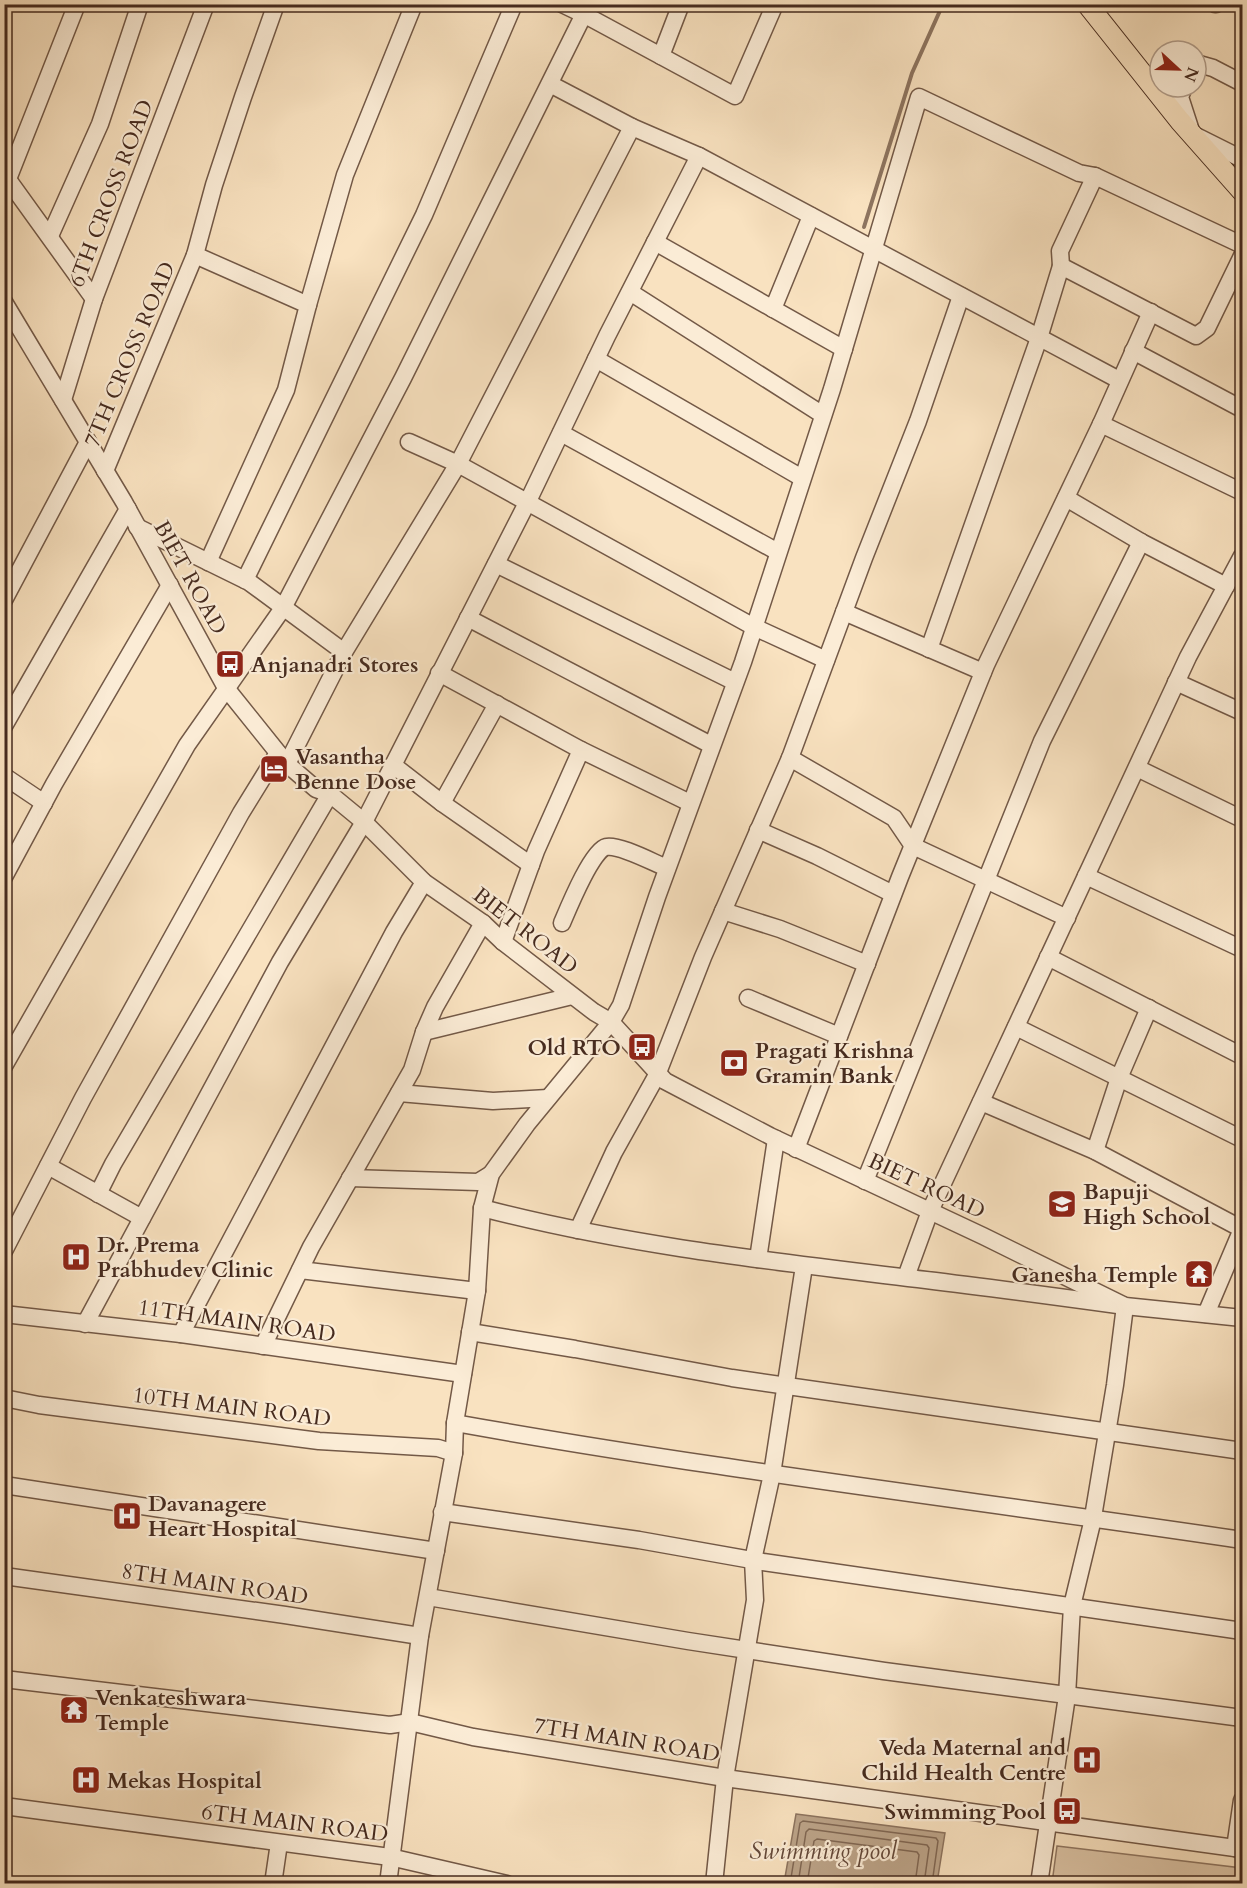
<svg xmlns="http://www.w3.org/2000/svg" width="1247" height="1888" font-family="Cardo,serif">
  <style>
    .green { fill: #dbc3a5; stroke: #907762; stroke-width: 1.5 }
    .water { fill: #bca489; stroke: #8d745f; stroke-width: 1.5 }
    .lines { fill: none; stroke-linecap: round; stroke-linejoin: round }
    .shore { stroke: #816854; stroke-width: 1.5 }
    .stream { stroke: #8d745f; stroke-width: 4 }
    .minor-casing { stroke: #735947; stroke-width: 19 }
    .major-casing { stroke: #462b1f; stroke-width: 22 }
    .minor { stroke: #fbecd6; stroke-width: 16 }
    .major { stroke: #f9e2c0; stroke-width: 20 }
    .labels { text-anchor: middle; stroke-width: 4.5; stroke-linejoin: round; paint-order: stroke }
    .street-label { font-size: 22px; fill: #462b1f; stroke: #fbecd6 }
    .poi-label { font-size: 22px; font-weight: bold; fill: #462b1f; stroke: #fbecd6; text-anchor: start }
    .water-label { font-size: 24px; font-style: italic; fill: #64493a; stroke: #fbecd6 }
  </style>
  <rect width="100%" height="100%" fill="#f9e2c0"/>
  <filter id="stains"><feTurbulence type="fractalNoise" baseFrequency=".00333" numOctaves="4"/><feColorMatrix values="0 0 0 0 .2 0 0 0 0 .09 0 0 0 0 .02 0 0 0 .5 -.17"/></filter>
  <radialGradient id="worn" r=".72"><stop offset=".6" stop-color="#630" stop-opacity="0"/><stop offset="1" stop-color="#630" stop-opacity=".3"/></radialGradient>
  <polygon class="green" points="1057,1846 1242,1868 1242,1883 1052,1883"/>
  <polygon class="water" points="796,1814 945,1833 937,1883 784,1883"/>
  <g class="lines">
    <g class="shore">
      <polyline points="790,1884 800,1823 803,1821 936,1838 938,1841 932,1884"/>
      <polyline points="798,1884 806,1832 809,1829 927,1845 929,1848 924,1884"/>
      <polyline points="807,1884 814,1841 817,1839 917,1852 919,1855 915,1884"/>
    </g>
    <polyline class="stream" points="864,227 912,73 943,4"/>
    <g class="minor-casing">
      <g id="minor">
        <polyline points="562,4 585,15 735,96 775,4"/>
        <polyline points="1215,4 1216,4"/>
        <polyline points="661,56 681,4"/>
        <polyline points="1196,68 1199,64 1213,68 1242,83"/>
        <polyline points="550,84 632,127 699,156 1119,380"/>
        <polyline points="1184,87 1180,97 1192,134 1242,159"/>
        <polyline points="4,174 94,299"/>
        <polyline points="8,179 77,4"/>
        <polyline points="50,236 100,124 140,4"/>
        <polyline points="655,242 844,349"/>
        <polyline points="195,255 308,305 286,390 208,562"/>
        <polyline points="1061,266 1060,251 1095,176 1242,245"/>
        <polyline points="630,292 823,415"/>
        <polyline points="4,302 124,502 226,688 287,764 316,789 330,794 364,822 424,882 483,923 503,942 594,1012 611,1022 665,1081 770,1136 983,1236 1125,1306 1242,1318"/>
        <polyline points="308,305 345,175 414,4"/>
        <polyline points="773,309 811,216"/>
        <polyline points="1151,312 1101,424 1242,492"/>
        <polyline points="1133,351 1242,409"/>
        <polyline points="596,359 802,478"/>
        <polyline points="63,400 94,299 206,4"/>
        <polyline points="561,433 778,552"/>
        <polyline points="409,442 458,464 754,627 826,660"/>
        <polyline points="105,471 195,255 214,185 243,97 276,4"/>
        <polyline points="1066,498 1141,542"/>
        <polyline points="137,527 249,582 344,652"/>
        <polyline points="496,564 735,682"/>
        <polyline points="245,580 424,215 514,4"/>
        <polyline points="4,600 88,442"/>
        <polyline points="844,612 983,672"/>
        <polyline points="468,618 711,745"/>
        <polyline points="929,649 1039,338 1061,266 1196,336 1207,328 1242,256"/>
        <polyline points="439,673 581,750"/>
        <polyline points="1176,682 1242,712"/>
        <polyline points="4,726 128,509"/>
        <polyline points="790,758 894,818 913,846 1067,918"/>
        <polyline points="287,764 344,652 458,464 632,127"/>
        <polyline points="393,765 442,803 531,865"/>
        <polyline points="1137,768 1242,819"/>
        <polyline points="4,776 44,803"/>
        <polyline points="442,803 497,704"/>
        <polyline points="758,830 817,856 893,894"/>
        <polyline points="1086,876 1242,949"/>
        <polyline points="4,877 54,784 170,585"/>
        <polyline points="723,911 780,929 867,964"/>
        <path d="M562 923C568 909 592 850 606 847 619 844 654 863 667 868"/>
        <polyline points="503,942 536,851 581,750 690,803"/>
        <polyline points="1048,957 1242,1056"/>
        <polyline points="748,998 839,1036"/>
        <polyline points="1016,1027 1242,1139"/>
        <polyline points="424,1032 572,996"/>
        <polyline points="4,1066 187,745 283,608 403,378 589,4"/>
        <polyline points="399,1093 493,1101 548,1098"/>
        <polyline points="981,1102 1095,1151 1242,1229"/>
        <polyline points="796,1149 900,877 986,665 1101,424"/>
        <polyline points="1095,1151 1119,1078 1149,1008"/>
        <polyline points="48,1166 142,1218"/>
        <polyline points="350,1178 478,1182 491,1174"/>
        <polyline points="865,1181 1042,741 1141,542 1226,586"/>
        <polyline points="98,1194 113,1164 330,794"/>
        <path d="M482 1208C627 1246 778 1262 926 1280 993 1288 1059 1297 1125 1306L1115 1385 1092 1523 1072 1606 1067 1696 1039 1884"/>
        <polyline points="578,1230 614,1152 657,1075 703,957 790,758 864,558 918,421 961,296"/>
        <polyline points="4,1251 83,1098 241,813 278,753"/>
        <polyline points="758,1259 776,1139"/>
        <polyline points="300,1270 477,1291"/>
        <polyline points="906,1277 930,1211 1188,657 1242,556"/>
        <polyline points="4,1314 181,1334 463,1374"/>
        <polyline points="1206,1314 1242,1229"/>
        <polyline points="85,1324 280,962 364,822 530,497 607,336 699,156"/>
        <polyline points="470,1332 575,1349 732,1378 1242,1451"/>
        <polyline points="181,1334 394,932 424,882"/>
        <polyline points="263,1346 311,1247 412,1070 424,1032 435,1007 483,923"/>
        <polyline points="4,1398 39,1405 319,1441 438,1448 454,1453"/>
        <path d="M455 1423C717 1470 980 1501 1242 1540"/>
        <polyline points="4,1485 436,1551"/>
        <polyline points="442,1512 639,1540 763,1562 1242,1631"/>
        <polyline points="4,1576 285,1615 420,1636"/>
        <polyline points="428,1597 688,1641 884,1671 1242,1718"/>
        <polyline points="4,1679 390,1725 410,1722 473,1737 725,1778 1242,1849"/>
        <polyline points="4,1806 390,1857 507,1884"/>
        <polyline points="1235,1848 1242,1800"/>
        <polyline points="273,1884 279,1843"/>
        <polyline points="388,1884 420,1636 454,1453 455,1423 477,1291 482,1208 491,1174 527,1124 611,1022 621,1005 657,897 743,662 832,389 919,97 1079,173 1095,176"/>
        <polyline points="714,1884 725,1778 755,1600 753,1560 772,1474 804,1266"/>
      </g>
    </g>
    <g class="major-casing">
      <polyline id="major" points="1087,4 1180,121 1242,191"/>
    </g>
    <use href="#minor" class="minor"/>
    <use href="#major" class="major"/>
  </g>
  <defs>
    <g id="bus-square" transform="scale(1.5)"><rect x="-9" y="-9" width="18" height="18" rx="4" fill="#8f2418" stroke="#fbecd6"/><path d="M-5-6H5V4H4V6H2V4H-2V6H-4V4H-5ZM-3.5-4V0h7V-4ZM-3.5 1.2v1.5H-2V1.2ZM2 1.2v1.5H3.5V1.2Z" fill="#fff"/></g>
    <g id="hotel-square" transform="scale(1.5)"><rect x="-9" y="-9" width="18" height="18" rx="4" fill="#8f2418" stroke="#fbecd6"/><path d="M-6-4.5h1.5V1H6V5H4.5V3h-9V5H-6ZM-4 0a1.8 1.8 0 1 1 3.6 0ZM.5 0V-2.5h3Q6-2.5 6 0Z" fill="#fff"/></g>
    <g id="bank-square" transform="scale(1.5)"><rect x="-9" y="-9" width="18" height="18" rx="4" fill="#8f2418" stroke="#fbecd6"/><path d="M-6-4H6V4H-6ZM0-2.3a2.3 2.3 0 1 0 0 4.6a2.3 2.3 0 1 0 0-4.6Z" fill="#fff"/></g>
    <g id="school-square" transform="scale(1.5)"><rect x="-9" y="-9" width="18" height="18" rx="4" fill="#8f2418" stroke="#fbecd6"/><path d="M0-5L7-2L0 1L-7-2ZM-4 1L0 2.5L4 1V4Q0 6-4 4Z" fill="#fff"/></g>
    <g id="hospital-square" transform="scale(1.5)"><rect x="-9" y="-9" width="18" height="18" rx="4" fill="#8f2418" stroke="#fbecd6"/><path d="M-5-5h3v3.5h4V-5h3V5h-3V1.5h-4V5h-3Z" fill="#fff"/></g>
    <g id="temple-square" transform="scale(1.5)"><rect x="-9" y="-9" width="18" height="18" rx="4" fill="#8f2418" stroke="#fbecd6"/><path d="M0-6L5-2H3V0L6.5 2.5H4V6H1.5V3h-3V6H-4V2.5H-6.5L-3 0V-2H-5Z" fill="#fff"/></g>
  </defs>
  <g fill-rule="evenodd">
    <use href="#bus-square" x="230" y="664"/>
    <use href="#hotel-square" x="274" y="769"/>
    <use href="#bus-square" x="642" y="1047"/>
    <use href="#bank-square" x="734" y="1063"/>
    <use href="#school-square" x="1062" y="1204"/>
    <use href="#hospital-square" x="76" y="1257"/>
    <use href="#temple-square" x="1199" y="1274"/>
    <use href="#hospital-square" x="127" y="1516"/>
    <use href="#temple-square" x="74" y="1710"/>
    <use href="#hospital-square" x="1087" y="1760"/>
    <use href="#hospital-square" x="86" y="1780"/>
    <use href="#bus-square" x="1067" y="1811"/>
  </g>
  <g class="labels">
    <g class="street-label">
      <text transform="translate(110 193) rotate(-69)" y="8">6TH CROSS ROAD</text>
      <text transform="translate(129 354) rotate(-67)" y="8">7TH CROSS ROAD</text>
      <text transform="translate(191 577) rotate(61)" y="8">BIET ROAD</text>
      <text transform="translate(526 930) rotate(38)" y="8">BIET ROAD</text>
      <text transform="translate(927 1185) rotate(25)" y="8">BIET ROAD</text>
      <text transform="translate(237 1320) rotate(8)" y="8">11TH MAIN ROAD</text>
      <text transform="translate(232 1406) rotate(7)" y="8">10TH MAIN ROAD</text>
      <text transform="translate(215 1583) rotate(8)" y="8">8TH MAIN ROAD</text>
      <text transform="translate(627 1739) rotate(9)" y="8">7TH MAIN ROAD</text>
      <text transform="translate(295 1822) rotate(7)" y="8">6TH MAIN ROAD</text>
    </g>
    <g class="poi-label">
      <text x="251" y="672">Anjanadri Stores</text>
      <text x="295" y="764">Vasantha<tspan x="295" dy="25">Benne Dose</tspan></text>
      <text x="621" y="1055" text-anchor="end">Old RTO</text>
      <text x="755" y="1058">Pragati Krishna<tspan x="755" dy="25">Gramin Bank</tspan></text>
      <text x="1083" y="1199">Bapuji<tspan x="1083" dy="25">High School</tspan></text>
      <text x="97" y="1252">Dr. Prema<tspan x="97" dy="25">Prabhudev Clinic</tspan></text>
      <text x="1178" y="1282" text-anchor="end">Ganesha Temple</text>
      <text x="148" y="1511">Davanagere<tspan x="148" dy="25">Heart Hospital</tspan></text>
      <text x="95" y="1705">Venkateshwara<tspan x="95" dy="25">Temple</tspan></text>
      <text x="1066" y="1755" text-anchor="end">Veda Maternal and<tspan x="1066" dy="25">Child Health Centre</tspan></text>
      <text x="107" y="1788">Mekas Hospital</text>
      <text x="1046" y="1819" text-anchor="end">Swimming Pool</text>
    </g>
    <g class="water-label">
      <text x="823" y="1859">Swimming pool</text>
    </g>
  </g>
  <rect width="1247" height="1888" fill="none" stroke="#f9e2c0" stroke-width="24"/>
  <rect x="6" y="6" width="1235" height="1876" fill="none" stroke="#462b1f" stroke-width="3"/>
  <rect x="12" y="12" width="1223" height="1864" fill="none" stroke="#462b1f" stroke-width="1.5"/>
  <g transform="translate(1178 69) rotate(112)"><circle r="28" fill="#fbecd6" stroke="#b39f8d" stroke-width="1.5"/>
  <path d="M0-4.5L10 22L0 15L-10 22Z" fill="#8f2418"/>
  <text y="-9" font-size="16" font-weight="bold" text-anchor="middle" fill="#462b1f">N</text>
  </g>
  <rect width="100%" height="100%" filter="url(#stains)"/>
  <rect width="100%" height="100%" fill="url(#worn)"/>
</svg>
